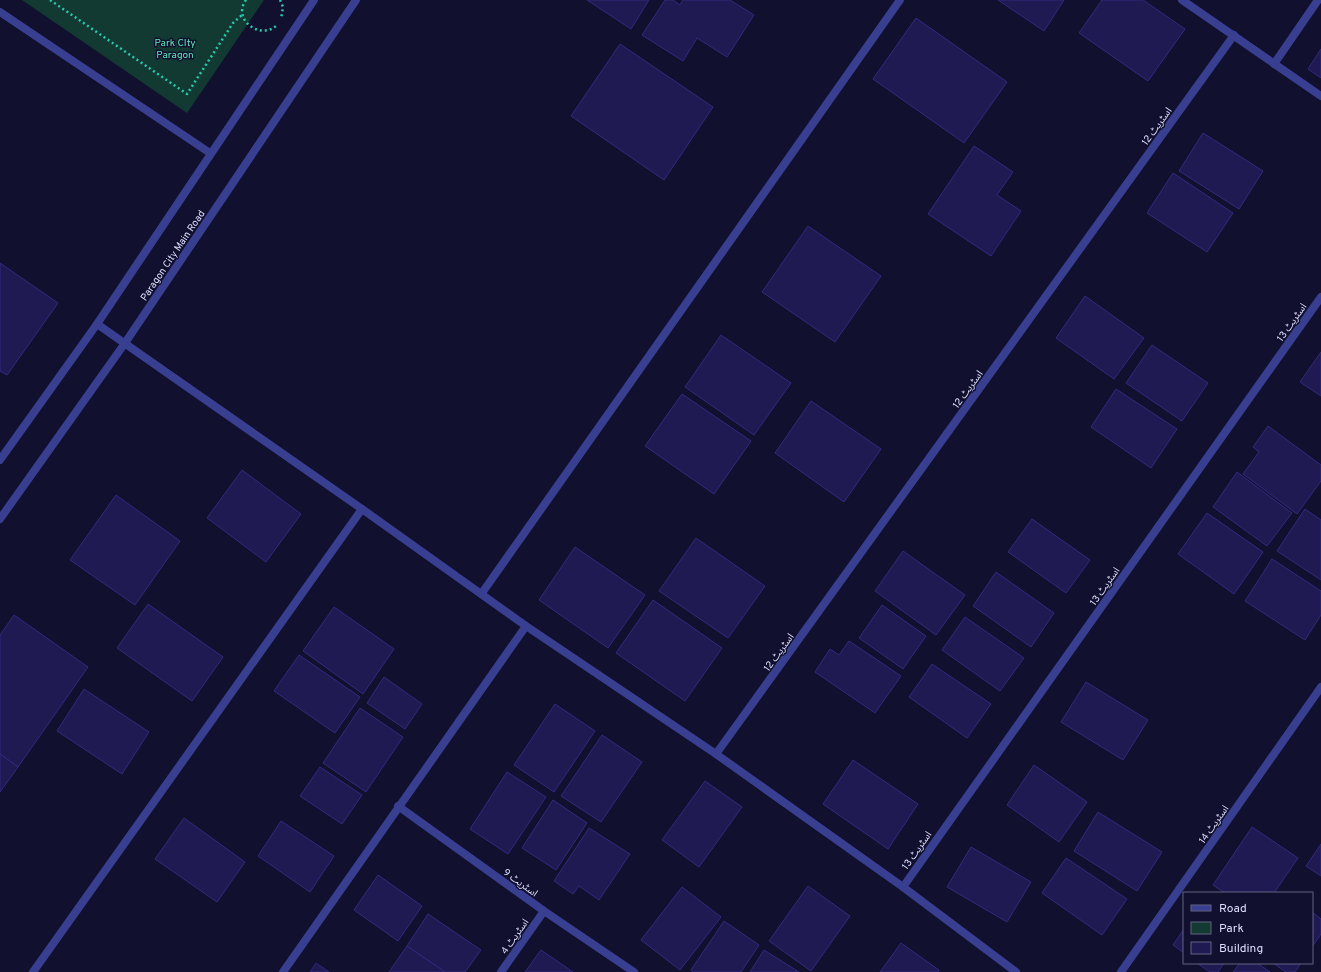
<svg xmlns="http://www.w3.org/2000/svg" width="1321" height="972" font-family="Overpass,'Noto Sans Arabic',sans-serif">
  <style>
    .green { fill: #123a33 }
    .building { fill: #1f1a52; stroke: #312b7f }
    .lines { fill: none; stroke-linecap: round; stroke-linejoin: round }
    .path { stroke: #27caac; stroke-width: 2.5; stroke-dasharray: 2 3; stroke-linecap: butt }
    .minor { stroke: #383f91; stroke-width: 8 }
    .tertiary { stroke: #383f91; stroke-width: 8 }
    .labels { text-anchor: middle; stroke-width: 3; stroke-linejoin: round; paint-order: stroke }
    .park-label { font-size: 10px; fill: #5feab6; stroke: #11102f }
    .street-label { font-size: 10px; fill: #dedeff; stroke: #11102f }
  </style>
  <rect width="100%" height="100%" fill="#11102f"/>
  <polygon class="green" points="22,0 264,0 187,113"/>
  <g class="building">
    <polygon points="587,0 649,0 631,29"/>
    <polygon points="665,0 673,0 680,5 683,0 730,0 754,15 727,57 697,38 683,61 642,35"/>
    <polygon points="998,0 1064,0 1044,31"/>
    <polygon points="1102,0 1143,0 1185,29 1148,81 1079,33"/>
    <polygon points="916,18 1007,82 964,143 873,79"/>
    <polygon points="620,44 713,107 664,180 571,116"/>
    <polygon points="1321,49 1321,78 1308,69"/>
    <polygon points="1203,133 1263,171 1239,209 1179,171"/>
    <polygon points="974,146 1013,172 997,195 1021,211 991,256 928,214"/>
    <polygon points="1173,173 1233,213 1207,252 1147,213"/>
    <polygon points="808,226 881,276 835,342 762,292"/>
    <polygon points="0,263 58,303 7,375 0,371"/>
    <polygon points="1085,296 1144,338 1114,379 1056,338"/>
    <polygon points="721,335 791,383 754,435 685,387"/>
    <polygon points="1152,345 1208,383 1182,421 1126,383"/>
    <polygon points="1321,352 1321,396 1300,382"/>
    <polygon points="1116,389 1177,429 1151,468 1091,427"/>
    <polygon points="682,394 751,441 714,494 645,446"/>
    <polygon points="811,401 881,449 844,502 775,453"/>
    <polygon points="1268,426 1321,465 1321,481 1297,514 1243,474 1259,452 1253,447"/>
    <polygon points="242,470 301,514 266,562 207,518"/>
    <polygon points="1237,472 1292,513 1267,546 1213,507"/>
    <polygon points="116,495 180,541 135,605 70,560"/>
    <polygon points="1305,509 1321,520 1321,580 1277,551"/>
    <polygon points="1207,513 1263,552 1234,594 1178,554"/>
    <polygon points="1032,519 1090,560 1066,593 1008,552"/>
    <polygon points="696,538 765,586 728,638 659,591"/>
    <polygon points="575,547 645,595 608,648 539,600"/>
    <polygon points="903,551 965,595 936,635 875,591"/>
    <polygon points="1272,559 1321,591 1321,615 1305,640 1245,601"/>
    <polygon points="996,572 1054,613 1031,647 973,606"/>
    <polygon points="653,600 722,648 685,701 616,653"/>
    <polygon points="148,604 223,657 192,701 117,648"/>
    <polygon points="882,605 926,636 903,669 859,638"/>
    <polygon points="334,607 394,649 363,694 303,651"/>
    <polygon points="14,615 88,667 18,767 0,754 0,635"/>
    <polygon points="965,617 1024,658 1000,691 942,650"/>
    <polygon points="849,641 901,676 875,713 815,672 830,649 839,655"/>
    <polygon points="299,655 360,697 335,733 274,691"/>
    <polygon points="932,664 991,704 967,738 909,697"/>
    <polygon points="384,677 422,704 405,729 367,703"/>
    <polygon points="1086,682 1148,720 1123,760 1061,722"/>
    <polygon points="84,689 149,732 122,774 57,731"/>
    <polygon points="555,704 595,731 554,792 514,765"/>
    <polygon points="360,708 403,737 366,792 323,763"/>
    <polygon points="602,735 642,762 601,822 561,796"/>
    <polygon points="0,754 18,767 0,792"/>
    <polygon points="853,760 918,804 888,849 823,804"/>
    <polygon points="1034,765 1087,802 1059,842 1007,805"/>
    <polygon points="320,767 362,795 342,824 300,796"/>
    <polygon points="507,772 546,797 508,854 470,829"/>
    <polygon points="705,781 742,807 699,867 662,840"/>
    <polygon points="553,800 587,823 556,870 522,848"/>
    <polygon points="1098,812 1162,852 1137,891 1074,851"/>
    <polygon points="184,818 245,862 217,902 155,859"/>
    <polygon points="281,821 334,856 310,892 258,856"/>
    <polygon points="1252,827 1298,858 1274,893 1225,893 1213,885"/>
    <polygon points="589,828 630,854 599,900 579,886 573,894 554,881"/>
    <polygon points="1321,844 1321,876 1306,866"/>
    <polygon points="971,847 1031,882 1007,922 947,887"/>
    <polygon points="1066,858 1127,899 1102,935 1042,893"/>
    <polygon points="378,875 422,906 398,941 354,910"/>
    <polygon points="808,886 850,916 811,971 769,941"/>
    <polygon points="682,887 721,917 680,970 641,940"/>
    <polygon points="1312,912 1321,919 1321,934 1312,947"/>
    <polygon points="428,914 481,950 465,972 445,972 407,946"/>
    <polygon points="724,921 759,945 741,972 693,972 691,970"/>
    <polygon points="1184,929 1184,953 1173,945"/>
    <polygon points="901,943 939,970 938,972 880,972"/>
    <polygon points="407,946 445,972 389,972"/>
    <polygon points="541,950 573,972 525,972"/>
    <polygon points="764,950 799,972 750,972"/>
    <polygon points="316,963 329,972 310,972"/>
    <polygon points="1197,963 1224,963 1218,972 1210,972"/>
    <polygon points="1240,963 1257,963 1270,972 1233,972"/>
    <polygon points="1273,963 1301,963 1295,972 1286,972"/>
  </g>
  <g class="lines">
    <g class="path">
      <polyline points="50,0 187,94 233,23 242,15"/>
      <path d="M246 0C232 19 259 40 276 26"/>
      <polyline points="280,0 283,7 281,19"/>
    </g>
    <g class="minor">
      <polyline points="1182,0 1321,96"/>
      <polyline points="0,12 210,153"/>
      <polyline points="1274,64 1318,0"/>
      <polyline points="97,324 362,509 526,626 716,754 903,887 1016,972"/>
      <polyline points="482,593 900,0"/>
      <polyline points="716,754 1234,35"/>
      <polyline points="398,806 544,911 634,972"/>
      <polyline points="903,887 1321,297"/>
      <polyline points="33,972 362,509"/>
      <polyline points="283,972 526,626"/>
      <polyline points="501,972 544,911"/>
      <polyline points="1121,972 1321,687"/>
    </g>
    <g class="tertiary">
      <polyline points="0,460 97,324 314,0"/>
      <polyline points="0,519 125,343 356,0"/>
    </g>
  </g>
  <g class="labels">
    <g class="park-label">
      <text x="175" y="46">Park CIty<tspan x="175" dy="12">Paragon</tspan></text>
    </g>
    <g class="street-label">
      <text transform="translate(1156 126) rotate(-54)" y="4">اسٹریٹ 12</text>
      <text transform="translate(172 255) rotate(-56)" y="4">Paragon City Main Road</text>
      <text transform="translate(1291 322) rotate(-55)" y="4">اسٹریٹ 13</text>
      <text transform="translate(967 389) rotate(-54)" y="4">اسٹریٹ 12</text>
      <text transform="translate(1104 586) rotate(-55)" y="4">اسٹریٹ 13</text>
      <text transform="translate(778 652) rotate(-54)" y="4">اسٹریٹ 12</text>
      <text transform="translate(1213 824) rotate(-55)" y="4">اسٹریٹ 14</text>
      <text transform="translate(916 850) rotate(-55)" y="4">اسٹریٹ 13</text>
      <text transform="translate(521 882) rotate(36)" y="4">اسٹریٹ 9</text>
      <text transform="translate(514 936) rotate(-55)" y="4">اسٹریٹ 4</text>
    </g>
  </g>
  <rect x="1183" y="892" width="130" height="72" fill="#11102f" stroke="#636282"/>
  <rect x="1191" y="905" width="20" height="6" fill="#383f91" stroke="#636282"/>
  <text x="1219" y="912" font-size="12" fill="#dedeff">Road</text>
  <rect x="1191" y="922" width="20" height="12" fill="#123a33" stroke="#636282"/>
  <text x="1219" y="932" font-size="12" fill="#dedeff">Park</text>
  <rect x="1191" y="942" width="20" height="12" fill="#1f1a52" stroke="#636282"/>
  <text x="1219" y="952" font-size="12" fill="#dedeff">Building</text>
</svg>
